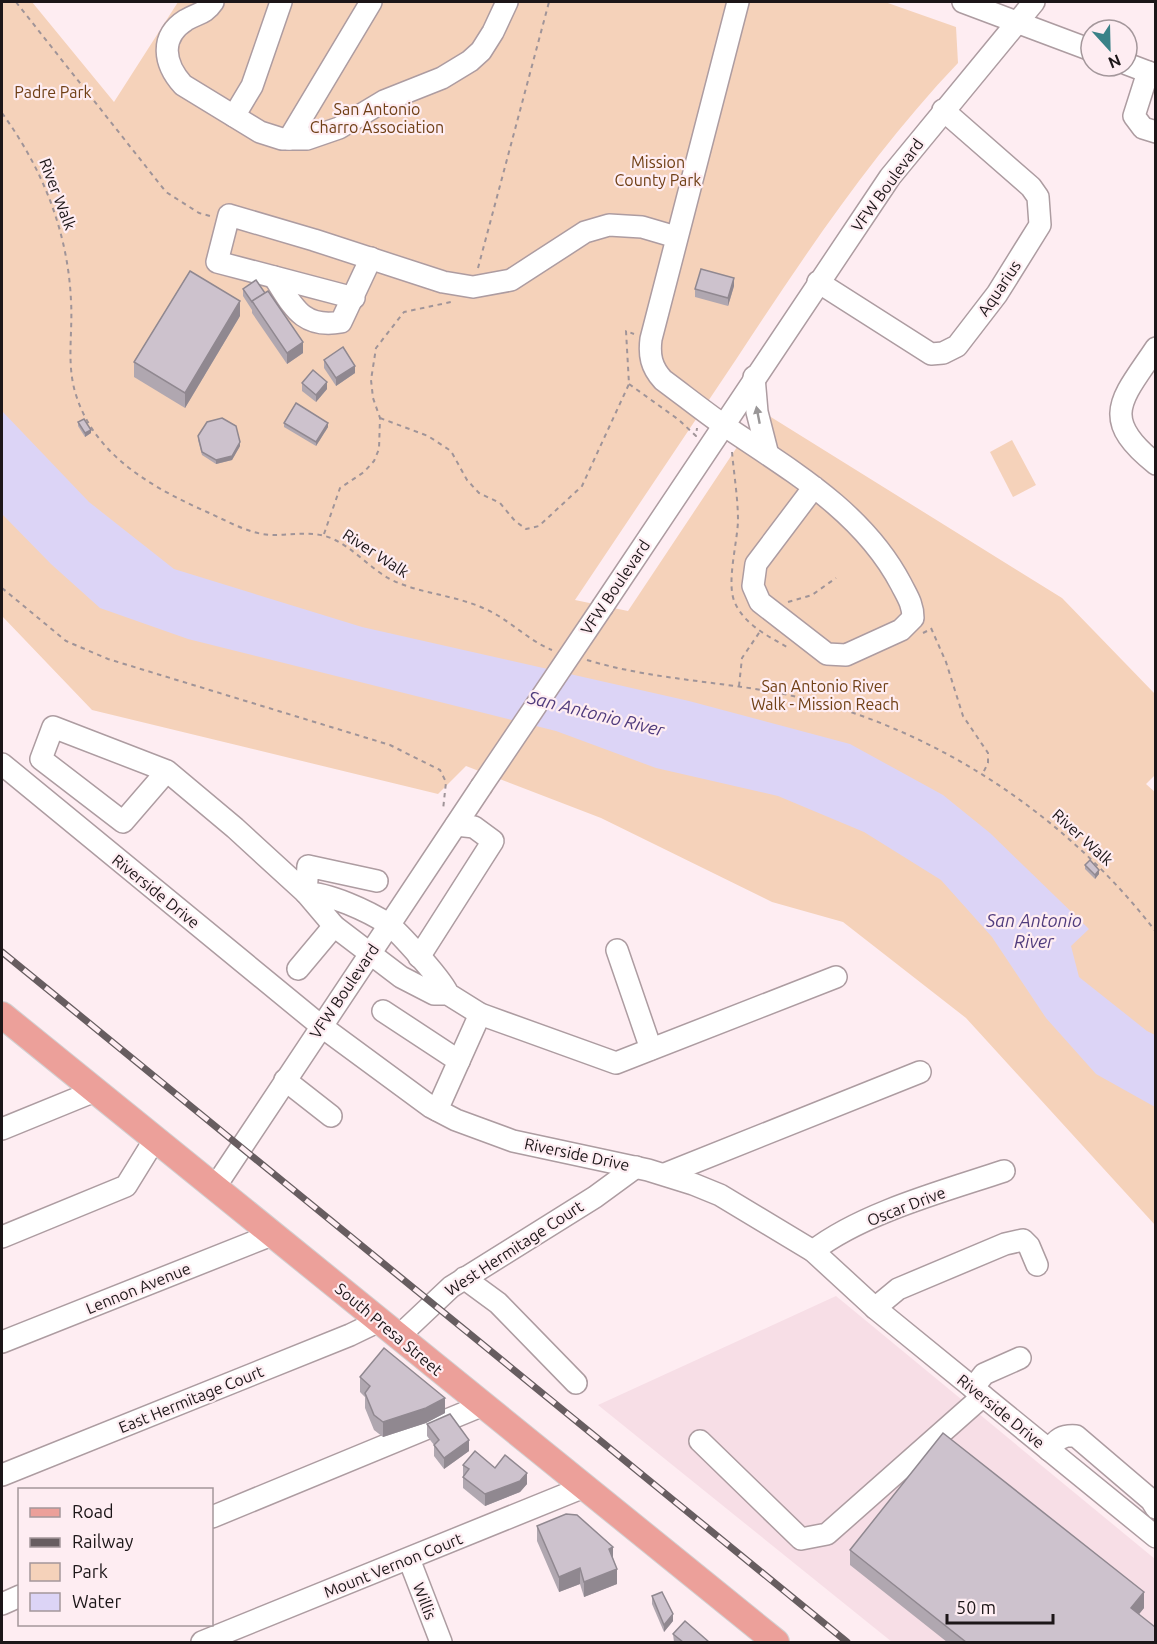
<svg xmlns="http://www.w3.org/2000/svg" width="1157" height="1644" font-family="Ubuntu,sans-serif">
  <style>
    .built { fill: #f7dee6 }
    .green { fill: #f5d2ba }
    .water { fill: #dcd4f6 }
    .lines { fill: none; stroke-linecap: round; stroke-linejoin: round }
    .minor-casing { stroke: #ad9ca1; stroke-width: 24 }
    .major-casing { stroke: #d2d0d1; stroke-width: 28 }
    .path { stroke: #a09498; stroke-width: 2; stroke-dasharray: 4.5 4.5; stroke-linecap: butt }
    .minor { stroke: #fff; stroke-width: 21 }
    .major { stroke: #eca09a; stroke-width: 26 }
    .rail-casing { stroke: #675d60; stroke-width: 7 }
    .rail { stroke: #feedf2; stroke-width: 4.5; stroke-dasharray: 14; stroke-linecap: butt }
    .minor-bridge-casing { stroke: #ad9ca1; stroke-width: 24; stroke-linecap: butt }
    .minor-bridge { stroke: #fff; stroke-width: 21 }
    .wall { fill: #b0a7b0 }
    .shaded-wall { fill: #908890 }
    .building { fill: #cdc2cd; stroke: #908890; stroke-width: 1.5 }
    .oneway { fill: #999697 }
    .labels { text-anchor: middle; stroke-width: 4.5; stroke-linejoin: round; paint-order: stroke }
    .park-label { font-size: 16px; fill: #704016; stroke: #feedf2 }
    .street-label { font-size: 16px; fill: #1c1618; stroke: #feedf2 }
    .water-label { font-size: 18px; font-style: italic; fill: #503c7d; stroke: #feedf2 }
  </style>
  <rect width="100%" height="100%" fill="#feedf2"/>
  <polygon class="built" points="836,1296 1155,1559 1155,1642 892,1642 598,1405"/>
  <g class="green">
    <path d="M2 2H32L114 102 178 2H885L956 27 958 63C874 151 804 256 737 358 683 439 629 519 575 600L628 611 761 411 1062 598 1155 694V775L1146 784 1156 793 1155 1225 966 1018 843 922 772 902 601 818 466 766 438 794 92 710 2 616Z"/>
    <polygon points="1012,440 1036,485 1013,497 990,452"/>
  </g>
  <polygon class="water" points="2,411 89,502 174,569 362,627 689,701 850,744 943,795 990,833 1089,929 1071,946 1079,977 1147,1031 1155,1035 1155,1107 1096,1074 1046,1018 992,937 941,880 864,832 778,796 656,768 556,731 188,639 100,608 51,564 2,514"/>
  <g class="lines">
    <g class="minor-casing">
      <g id="minor">
        <path d="M213 2C205 14 198 13 186 20 159 37 164 64 183 85L260 132 282 139H307L339 128 384 101 442 78 470 61 481 51 493 32 507 2"/>
        <path d="M738 2 651 339C649 355 651 367 663 380 682 394 702 410 722 424 788 469 862 510 901 584 907 596 913 604 913 618L901 630 846 655 827 654 760 602 753 586 756 564 814 487"/>
        <polyline points="963,2 1091,50"/>
        <polyline points="1127,64 1156,75"/>
        <polyline points="1148,72 1134,116 1143,128 1156,132"/>
        <polyline points="234,116 252,86 281,2"/>
        <polyline points="289,139 371,2"/>
        <path d="M274 277C293 306 302 329 341 322L371 258"/>
        <polyline points="818,282 931,354 943,353 957,346 997,294 1040,225 1038,197 1031,187 943,110"/>
        <polyline points="354,298 217,262 229,215 314,240 443,282 473,287 511,280 585,232 609,225 642,227 676,237"/>
        <path d="M1156 348C1122 399 1098 418 1156 464"/>
        <polyline points="754,377 757,412 767,451"/>
        <polyline points="603,606 890,177 1034,2"/>
        <polyline points="2,764 321,1026 431,1107 456,1120 513,1141 648,1170 693,1184 720,1195 813,1251 875,1308 1156,1537"/>
        <polyline points="167,771 53,727 41,759 123,822 167,771 235,828 306,893"/>
        <polyline points="306,893 308,866 377,881"/>
        <polyline points="617,950 651,1049"/>
        <polyline points="419,957 493,841 474,827 456,825"/>
        <polyline points="298,969 334,926"/>
        <path d="M448 994C445 983 398 931 388 924 368 911 329 893 306 893L334 926 401 977 434 994H448L480 1014 616 1063 836 977"/>
        <polyline points="383,1011 459,1061"/>
        <polyline points="285,1080 331,1116"/>
        <polyline points="437,1110 480,1014"/>
        <polyline points="2,1129 95,1091"/>
        <polyline points="665,1174 920,1072"/>
        <polyline points="215,1187 481,787"/>
        <polyline points="2,1237 126,1186 155,1139"/>
        <path d="M813 1251C862 1213 944 1191 1004 1171"/>
        <polyline points="464,1278 498,1303 576,1383"/>
        <polyline points="875,1308 898,1289 1005,1244 1023,1240 1029,1246 1037,1265"/>
        <polyline points="399,1336 451,1287 595,1197 636,1167"/>
        <polyline points="2,1342 274,1234"/>
        <polyline points="973,1388 984,1374 1020,1358"/>
        <polyline points="700,1441 801,1539 827,1534 983,1396"/>
        <path d="M1049 1450C1057 1439 1062 1435 1076 1436L1151 1500 1156 1508"/>
        <polyline points="2,1475 350,1335 379,1321"/>
        <polyline points="212,1517 481,1406"/>
        <polyline points="409,1559 441,1642"/>
        <polyline points="2,1604 20,1596"/>
        <polyline points="202,1642 584,1487"/>
      </g>
    </g>
    <g class="major-casing">
      <polyline id="major" points="2,1015 776,1642"/>
    </g>
    <g class="path">
      <polyline points="16,2 166,192 199,213 210,216"/>
      <path d="M2 113C42 168 68 231 71 301 73 333 66 364 76 395 95 456 153 488 207 512 225 520 242 530 262 534 286 538 309 528 333 539 353 548 369 567 388 578 418 594 452 594 483 608 508 618 527 640 552 650"/>
      <polyline points="478,268 549,2"/>
      <polyline points="629,384 679,420 696,436 697,428"/>
      <polyline points="380,418 428,436 451,451 467,480 479,493 500,503 515,521 526,529 539,526 582,486 629,384 626,331 634,334"/>
      <path d="M732 452C734 475 738 498 738 521 737 545 726 584 735 603 745 625 768 636 787 647"/>
      <polyline points="324,534 340,488 364,472 374,461 379,449 380,418 373,398 371,380 376,348 404,312 451,302"/>
      <polyline points="2,588 66,641 108,659 390,745 440,770 446,782 443,810"/>
      <polyline points="788,602 812,595 836,578"/>
      <polyline points="931,628 946,662 963,716 988,753 988,763 982,775"/>
      <polyline points="923,633 931,629"/>
      <path d="M587 660C650 679 715 681 779 693 927 722 1065 813 1156 932"/>
      <polyline points="739,686 742,658 761,630"/>
    </g>
    <use href="#minor" class="minor"/>
    <use href="#major" class="major"/>
    <g class="rail-casing">
      <polyline id="rail" points="2,952 847,1642"/>
    </g>
    <use href="#rail" class="rail"/>
    <g class="minor-bridge-casing">
      <polyline id="minor-bridge" points="481,787 603,606"/>
    </g>
    <use href="#minor-bridge" class="minor-bridge"/>
  </g>
  <g class="wall">
    <polygon points="734,286 728,306 695,297 695,289"/>
    <polygon points="243,289 303,353 287,364 252,313 252,310 243,296"/>
    <polygon points="240,316 185,408 134,377 134,362"/>
    <polygon points="324,360 355,373 336,386 324,368"/>
    <polygon points="302,383 327,389 316,402 302,391"/>
    <polygon points="78,422 91,433 85,437 78,426"/>
    <polygon points="284,423 328,427 316,446 284,427"/>
    <polygon points="198,436 240,446 232,460 216,464 202,455 198,440"/>
    <polygon points="1085,865 1099,874 1095,879 1085,869"/>
    <polygon points="360,1377 445,1413 426,1423 383,1437 374,1430 365,1408 365,1397 360,1392"/>
    <polygon points="427,1424 469,1451 444,1469 434,1456 434,1445 427,1436"/>
    <polygon points="463,1465 495,1468 527,1484 520,1492 485,1506 463,1488"/>
    <polygon points="537,1526 613,1558 617,1584 584,1597 580,1584 559,1592 537,1541"/>
    <polygon points="850,1550 1144,1608 1139,1614 1155,1642 947,1642 850,1565"/>
    <polygon points="652,1596 673,1621 664,1632 652,1604"/>
    <polygon points="673,1634 709,1642 674,1642"/>
  </g>
  <g class="shaded-wall">
    <polygon points="734,278 734,286 728,306 728,298"/>
    <polygon points="240,301 240,316 185,408 185,393"/>
    <polygon points="303,342 303,353 287,364 287,353"/>
    <polygon points="355,366 355,373 336,386 336,378"/>
    <polygon points="327,382 327,389 316,402 316,395"/>
    <polygon points="328,423 328,427 316,446 316,442"/>
    <polygon points="91,430 91,433 85,437 85,433"/>
    <polygon points="240,442 240,446 232,460 216,464 216,460"/>
    <polygon points="1099,870 1099,874 1095,879 1095,875"/>
    <polygon points="445,1398 445,1413 426,1423 383,1437 383,1422"/>
    <polygon points="469,1440 469,1451 444,1469 444,1458"/>
    <polygon points="527,1473 527,1484 520,1492 485,1506 485,1494"/>
    <polygon points="613,1547 613,1562 609,1549"/>
    <polygon points="580,1568 580,1584 559,1592 559,1577"/>
    <polygon points="617,1569 617,1584 584,1597 584,1582"/>
    <polygon points="1144,1592 1144,1608 1131,1624 1131,1608"/>
    <polygon points="673,1614 673,1621 664,1632 664,1625"/>
  </g>
  <g class="building">
    <polygon points="701,269 734,278 728,298 695,289"/>
    <polygon points="190,271 240,301 185,393 134,362"/>
    <polygon points="256,280 265,293 252,302 243,289"/>
    <polygon points="268,291 303,342 287,353 252,301"/>
    <polygon points="343,347 355,366 336,378 324,360"/>
    <polygon points="313,370 327,382 316,395 302,383"/>
    <polygon points="296,403 328,423 316,442 284,423"/>
    <polygon points="222,418 236,426 240,442 232,456 216,460 202,452 198,436 207,422"/>
    <polygon points="84,419 91,430 85,433 78,422"/>
    <polygon points="1090,860 1099,870 1095,875 1085,865"/>
    <polygon points="384,1348 445,1398 426,1408 383,1422 374,1415 365,1393 370,1386 360,1377"/>
    <polygon points="450,1414 469,1440 444,1458 434,1445 439,1440 427,1424"/>
    <polygon points="943,1433 1144,1592 1131,1608 1155,1627 1155,1642 966,1642 850,1550"/>
    <polygon points="475,1451 495,1468 505,1455 527,1473 520,1481 485,1494 463,1477 469,1469 463,1465"/>
    <polygon points="566,1514 577,1515 613,1547 609,1549 617,1569 584,1582 580,1568 559,1577 537,1526"/>
    <polygon points="662,1592 673,1614 664,1625 652,1596"/>
    <polygon points="685,1621 709,1642 683,1642 673,1634"/>
  </g>
  <defs><path id="oneway-solid" d="M-6-.8H1V-3.2L6.5 0L1 3.2V.8H-6Z" transform="scale(1.5)"/></defs>
  <use class="oneway" href="#oneway-solid" transform="translate(758 415) rotate(-101)"/>
  <g class="labels">
    <g class="park-label">
      <text x="53" y="98">Padre Park</text>
      <text x="377" y="115">San Antonio<tspan x="377" dy="18">Charro Association</tspan></text>
      <text x="658" y="168">Mission<tspan x="658" dy="18">County Park</tspan></text>
      <text x="825" y="692">San Antonio River<tspan x="825" dy="18">Walk - Mission Reach</tspan></text>
    </g>
    <g class="street-label">
      <text transform="translate(887 185) rotate(-54)" y="6">VFW Boulevard</text>
      <text transform="translate(58 194) rotate(69)" y="6">River Walk</text>
      <text transform="translate(999 288) rotate(-56)" y="6">Aquarius</text>
      <text transform="translate(376 553) rotate(33)" y="6">River Walk</text>
      <text transform="translate(615 587) rotate(-56)" y="6">VFW Boulevard</text>
      <text transform="translate(1083 837) rotate(42)" y="6">River Walk</text>
      <text transform="translate(156 891) rotate(39)" y="6">Riverside Drive</text>
      <text transform="translate(344 991) rotate(-56)" y="6">VFW Boulevard</text>
      <text transform="translate(577 1154) rotate(12)" y="6">Riverside Drive</text>
      <text transform="translate(906 1206) rotate(-21)" y="6">Oscar Drive</text>
      <text transform="translate(514 1248) rotate(-33)" y="6">West Hermitage Court</text>
      <text transform="translate(138 1288) rotate(-22)" y="6">Lennon Avenue</text>
      <text transform="translate(389 1329) rotate(40)" y="6">South Presa Street</text>
      <text transform="translate(191 1399) rotate(-22)" y="6">East Hermitage Court</text>
      <text transform="translate(1001 1411) rotate(39)" y="6">Riverside Drive</text>
      <text transform="translate(393 1565) rotate(-22)" y="6">Mount Vernon Court</text>
      <text transform="translate(425 1601) rotate(69)" y="6">Willis</text>
    </g>
    <g class="water-label">
      <text transform="translate(596 714) rotate(14)" y="6">San Antonio River</text>
      <text x="1034" y="927">San Antonio<tspan x="1034" dy="21">River</tspan></text>
    </g>
  </g>
  <rect width="1157" height="1644" fill="none" stroke="#1c1618" stroke-width="6"/>
  <rect x="18" y="1488" width="195" height="138" fill="#feedf2" stroke="#a4979b" stroke-width="1.5"/>
  <rect x="30" y="1508" width="30" height="9" fill="#eca09a" stroke="#a4979b" stroke-width="1.5"/>
  <text x="72" y="1518" font-size="18" fill="#1c1618">Road</text>
  <rect x="30" y="1538" width="30" height="9" fill="#675d60" stroke="#a4979b" stroke-width="1.5"/>
  <text x="72" y="1548" font-size="18" fill="#1c1618">Railway</text>
  <rect x="30" y="1563" width="30" height="18" fill="#f5d2ba" stroke="#a4979b" stroke-width="1.5"/>
  <text x="72" y="1578" font-size="18" fill="#1c1618">Park</text>
  <rect x="30" y="1593" width="30" height="18" fill="#dcd4f6" stroke="#a4979b" stroke-width="1.5"/>
  <text x="72" y="1608" font-size="18" fill="#1c1618">Water</text>
  <g transform="translate(1109 48) rotate(158)"><circle r="28" fill="#feedf2" stroke="#a4979b" stroke-width="1.5"/>
  <path d="M0-4.5L10 22L0 15L-10 22Z" fill="#3a8288"/>
  <text y="-9" font-size="16" font-weight="bold" text-anchor="middle" fill="#1c1618">N</text>
  </g>
  <path d="M947 1614v9h106v-9" fill="none" stroke="#1c1618" stroke-width="3"/>
  <text x="956" y="1614" font-size="18" fill="#1c1618" stroke="#feedf2" stroke-width="4.5" paint-order="stroke">50 m</text>
</svg>
